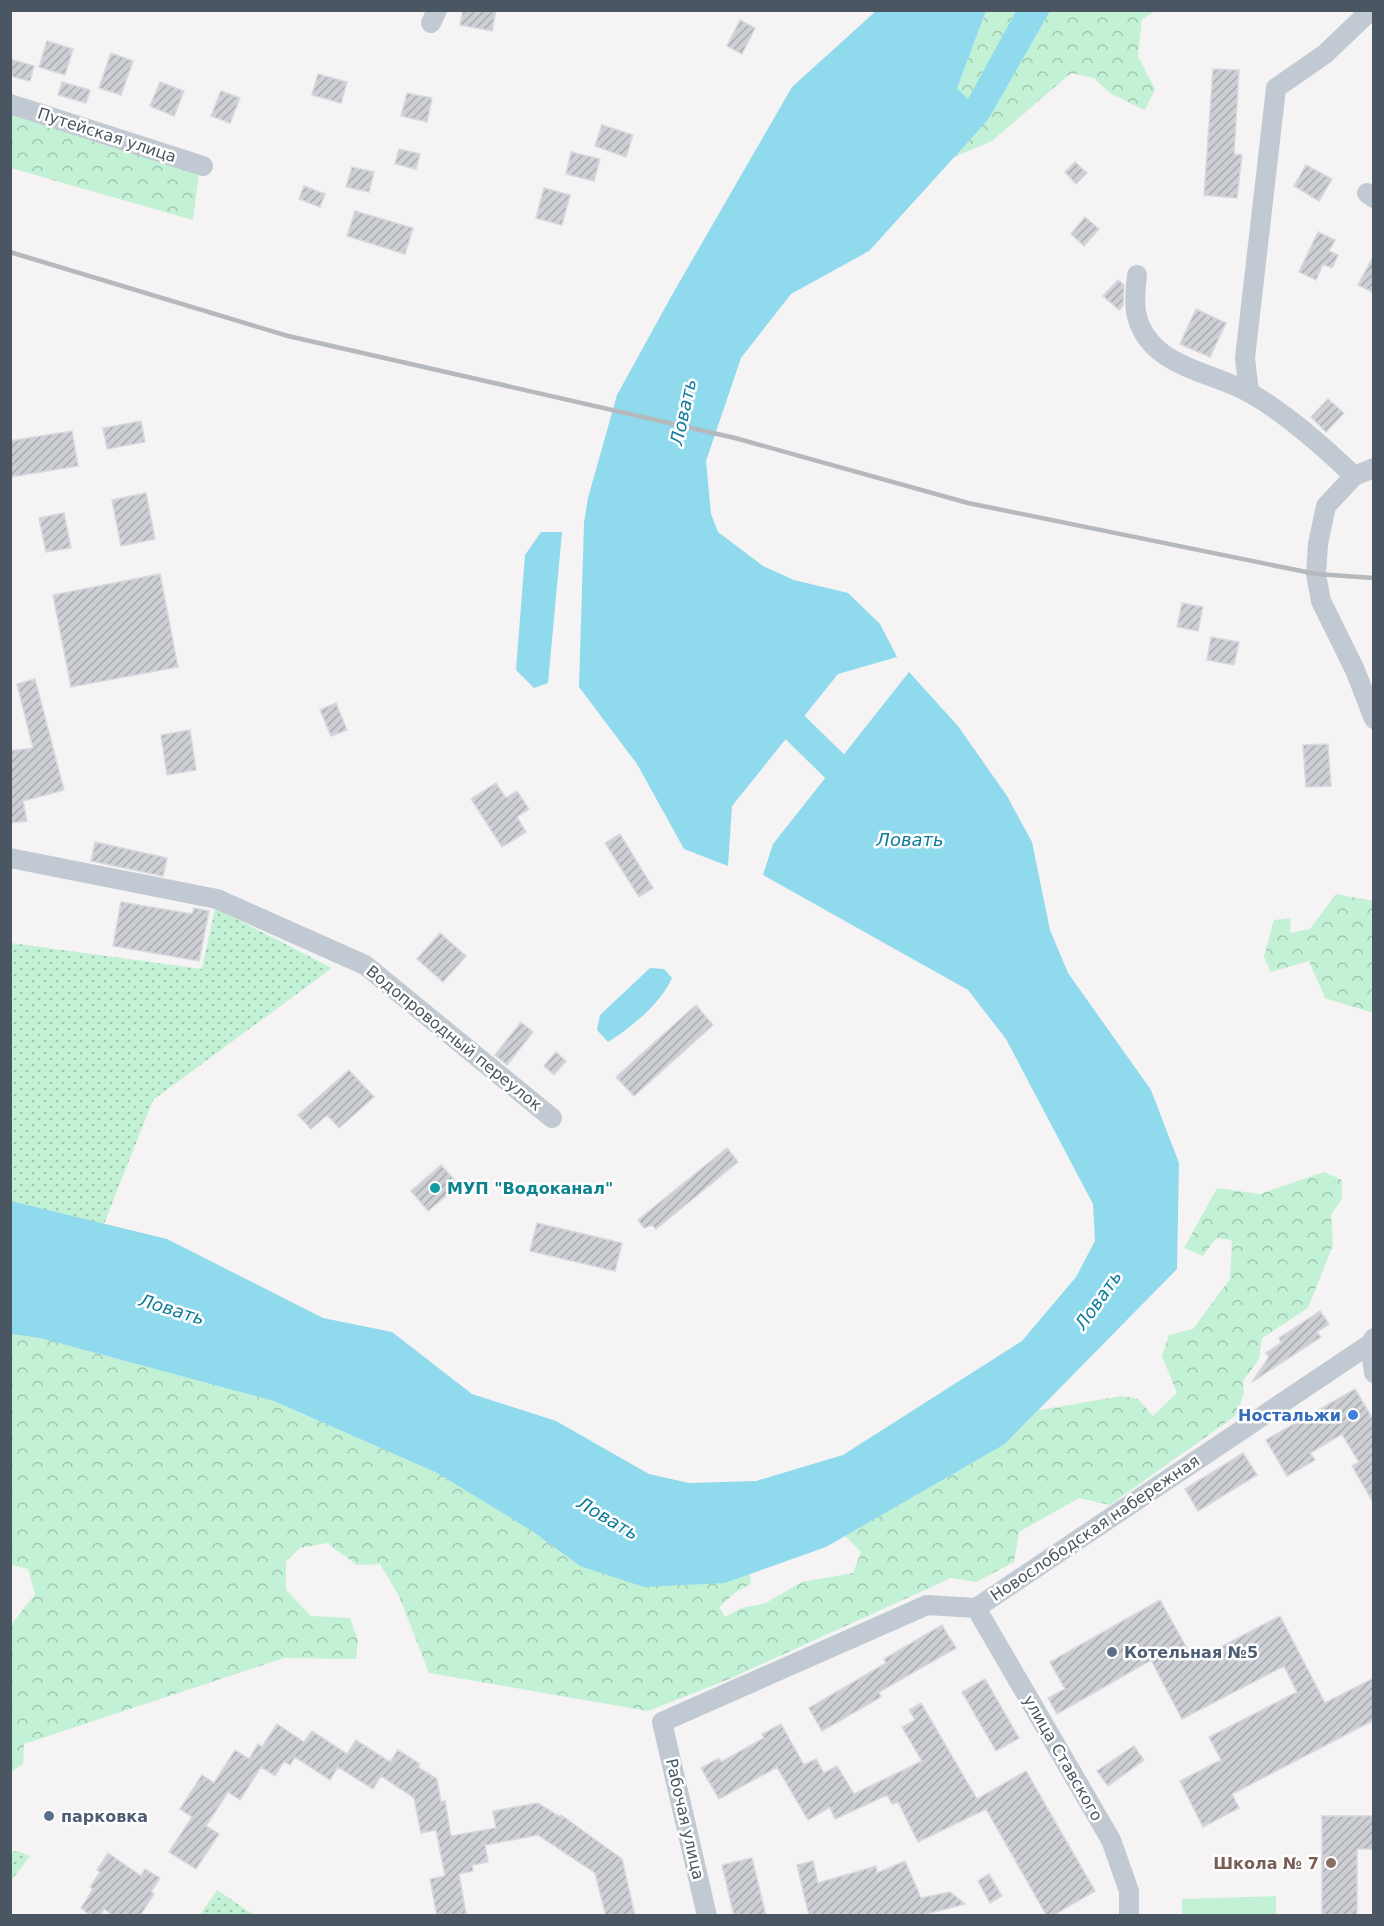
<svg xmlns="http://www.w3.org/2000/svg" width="1384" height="1926" viewBox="0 0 1384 1926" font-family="'DejaVu Sans',sans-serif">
<defs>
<pattern id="forest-crowns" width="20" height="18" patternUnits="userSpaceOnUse" patternTransform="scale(1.5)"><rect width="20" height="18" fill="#c3f1d5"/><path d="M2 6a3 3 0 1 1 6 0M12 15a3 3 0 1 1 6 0" fill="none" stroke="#a0c6b0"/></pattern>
<pattern id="park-dots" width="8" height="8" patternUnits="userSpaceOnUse" patternTransform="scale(1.5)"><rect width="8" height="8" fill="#c3f1d5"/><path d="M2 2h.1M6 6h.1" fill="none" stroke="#a0c6b0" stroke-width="1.8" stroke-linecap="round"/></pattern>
<pattern id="building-hatch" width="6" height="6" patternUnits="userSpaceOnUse" patternTransform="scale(1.5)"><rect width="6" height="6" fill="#cdcfd5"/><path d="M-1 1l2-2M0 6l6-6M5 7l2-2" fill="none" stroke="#a8abb0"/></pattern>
</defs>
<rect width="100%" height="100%" fill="#f5f3f3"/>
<!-- grass -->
<path fill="#c3f1d5" d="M1276,1896V1915H1182V1899Z"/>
<!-- forest -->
<path fill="url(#forest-crowns)" d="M986,11H1016L968,100L957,88Z
M1050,11H1156L1142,19L1138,56L1155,89L1145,110L1111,94L1094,78L1071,73L992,141L954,157L988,120Z
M10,114L199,173L193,220L11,168Z
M1336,894L1373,901V1013L1325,998L1309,961L1271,972L1264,957L1274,920L1291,918L1290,933L1310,929Z
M1324,1172L1342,1180V1199L1331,1215L1333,1245L1308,1308L1262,1338L1259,1359L1243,1381L1244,1394L1235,1416L1110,1505L1079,1498L1019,1532L1014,1562L976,1582L951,1578L729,1679L648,1711L429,1673L399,1596L380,1564L357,1565L327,1543L300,1548L286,1561V1590L311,1616L350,1618L358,1640L356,1659L284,1658L24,1744L23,1764L11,1772V1625L35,1594L28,1569L11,1565V1334L40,1338L274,1401L437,1473L532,1531L580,1566L725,1583L750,1574L751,1584L736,1592L719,1607L725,1617L741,1608L764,1604L802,1582L853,1573L861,1552L845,1536L1005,1444L1039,1410L1122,1396L1138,1399L1153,1416L1177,1393L1162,1356L1169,1335L1193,1329L1230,1279L1232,1240L1216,1238L1203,1256L1184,1248L1217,1188L1260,1194Z"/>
<!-- park -->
<path fill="url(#park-dots)" d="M215,908L332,968L153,1100L104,1224L11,1201V943L202,969Z
M17,1851L30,1856L11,1881V1852Z
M217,1890L254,1915H200Z"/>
<!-- water -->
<path fill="#90daee" d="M876,11H986L957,88L968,99L1016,11H1050L988,120L869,251L791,294L741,358L706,461L711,514L718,532L763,566L794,580L848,593L880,624L897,657L838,674L732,806L728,866L684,849L637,764L579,687L584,523L588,498L617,395L672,295L792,87Z
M541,532H562L548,683L534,688L516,670L525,555Z
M909,672L958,726L1007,796L1032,842L1050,930L1068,973L1151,1090L1179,1163L1177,1269L1005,1444L826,1547L725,1583L644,1587L580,1566L532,1531L437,1473L274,1401L40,1338L11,1334V1201L167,1239L323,1318L392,1332L472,1394L556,1421L649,1474L689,1483L756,1481L843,1455L1022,1341L1076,1277L1095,1241L1093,1204L1006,1039L968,990L763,875L773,844Z
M650,968L664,969L672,978C661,1003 632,1027 608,1042L597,1030L600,1015Z"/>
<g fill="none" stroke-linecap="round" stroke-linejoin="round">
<!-- river -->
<path stroke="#90daee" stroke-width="30" d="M767,700L863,794"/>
</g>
<!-- building -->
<path fill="url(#building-hatch)" stroke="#d7d9de" stroke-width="1.5" d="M463,10H496L492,31L460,25Z
M740,20L755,28L742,54L727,46Z
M47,41L73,49L65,75L39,67Z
M111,53L133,61L121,95L99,88Z
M10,59L34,66L30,81L10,76Z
M1213,69L1239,70L1234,154L1242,155L1237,198L1204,195Z
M318,74L347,82L341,103L312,95Z
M62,82L90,90L86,103L58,95Z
M160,82L184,91L174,116L150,106Z
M221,91L240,98L230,123L211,116Z
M407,93L432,98L427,122L401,116Z
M602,125L633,135L626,157L595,146Z
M399,149L420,154L416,169L395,164Z
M571,152L600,159L594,181L566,174Z
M1075,162L1087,173L1076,184L1065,172Z
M1306,165L1332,179L1319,201L1294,186Z
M352,167L374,172L369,192L346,187Z
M304,186L325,194L320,207L299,199Z
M544,188L570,195L562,225L536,218Z
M355,211L413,228L405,254L347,236Z
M1085,217L1099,229L1084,246L1071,234Z
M1318,232L1335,240L1329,251L1338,255L1332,268L1323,264L1316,280L1299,272Z
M1374,255V293L1358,285Z
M1118,280L1124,285L1123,306L1119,310L1103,296Z
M1196,309L1226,323L1210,357L1180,344Z
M1328,399L1344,413L1326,432L1311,417Z
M141,421L145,442L107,449L103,428Z
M72,431L78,466L10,477V441Z
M146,493L155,539L121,546L112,500Z
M64,513L71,548L46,552L39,518Z
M160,574L178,667L71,687L53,595Z
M1182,603L1203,607L1198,631L1177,627Z
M1211,637L1239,642L1234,665L1207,660Z
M35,679L64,790L23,801L27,821L10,823V751L33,748L17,684Z
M336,703L347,730L331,736L320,710Z
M190,730L196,770L167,775L161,735Z
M1328,744L1331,786L1306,787L1303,745Z
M496,783L506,798L517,791L529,809L517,817L526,832L502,847L471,799Z
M620,834L653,888L639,897L605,843Z
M95,842L167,858L163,876L91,861Z
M121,902L192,914L194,908L209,911L199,961L113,946Z
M440,933L466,956L443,982L417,959Z
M696,1005L713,1025L634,1096L616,1077Z
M521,1022L533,1032L507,1065L495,1055Z
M556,1052L566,1061L554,1075L544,1066Z
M349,1070L374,1097L339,1128L327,1115L311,1129L298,1115Z
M727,1148L738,1162L656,1229L652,1225L644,1228L638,1220Z
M441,1165L459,1185L428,1211L411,1191Z
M537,1223L622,1243L615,1271L530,1251Z
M1320,1311L1329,1324L1317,1332L1321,1337L1252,1382L1269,1357L1266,1353L1281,1343L1279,1338Z
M1355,1389L1374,1421V1504L1352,1466L1359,1462L1342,1434L1310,1453L1315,1460L1287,1476L1266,1440Z
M1243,1453L1257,1475L1198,1511L1185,1489Z
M1160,1600L1194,1661L1280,1616L1325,1703L1374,1678V1720L1232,1794L1239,1808L1203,1827L1180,1781L1221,1760L1209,1737L1297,1692L1284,1666L1182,1719L1151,1660L1057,1714L1048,1698L1065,1689L1050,1662Z
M942,1625L956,1648L879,1692L881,1697L822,1731L809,1708L886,1663L884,1659Z
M985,1679L1019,1738L996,1751L962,1692Z
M921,1703L977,1799L1026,1771L1095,1891L1052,1916H1047L986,1809L918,1842L898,1802L892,1804L887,1795L835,1819L830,1807L808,1820L777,1767L719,1799L701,1768L719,1758L721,1762L764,1738L762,1734L781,1724L804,1765L816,1759L824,1773L837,1766L854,1794L922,1761L902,1727L915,1720L909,1710Z
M277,1724L304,1742L312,1731L347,1754L356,1740L390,1762L398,1750L420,1764L418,1767L437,1779L441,1802L445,1801L451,1836L496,1828L493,1811L538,1803L560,1817L561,1815L622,1859L635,1916H606L595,1873L538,1835L485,1845L488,1862L472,1865L473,1871L459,1874L466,1914L437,1916L430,1879L445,1876L436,1830L421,1833L414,1798L381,1776L373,1789L338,1767L330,1780L295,1757L290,1765L284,1761L275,1776L261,1767L240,1800L228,1792L206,1826L219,1834L196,1869L169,1852L192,1817L180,1809L202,1775L214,1783L235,1750L249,1759L258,1744L262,1747Z
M1134,1746L1144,1760L1108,1786L1097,1771Z
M1322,1816H1374V1849H1357V1916H1322Z
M108,1853L141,1876L145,1869L160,1878L151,1892L154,1894L140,1916H114L104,1909L100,1916H91L81,1908L93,1889L90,1887L100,1872L97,1870Z
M752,1858L766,1916H734L722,1865Z
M813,1861L818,1883L876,1866L877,1873L905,1861L921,1898L950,1892L965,1904L919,1916H809L797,1865Z
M989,1874L1002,1896L990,1903L978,1881Z"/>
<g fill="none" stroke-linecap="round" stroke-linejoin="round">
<!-- minor -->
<path stroke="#c1cad2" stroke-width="20" d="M431,23L437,10
M10,104L203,166
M1367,193L1374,198
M1137,275C1136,286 1134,300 1136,312C1147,367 1208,370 1250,393C1285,413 1325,448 1354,476
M1249,393L1245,358L1276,88L1325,54L1371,10
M1374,468L1354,476L1326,506L1318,544L1316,574L1321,601L1355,670L1374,719
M10,858L217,899L365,965L552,1118
M1370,1344L1374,1373
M976,1608L1111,1840L1129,1891V1916
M707,1916L662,1722L927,1605L976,1608L1370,1344L1374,1338"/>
<!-- rail -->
<path stroke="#b5b8bd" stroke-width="4.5" d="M10,252L288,336L735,438L968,503L1316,574L1374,578"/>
</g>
<!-- markers -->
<circle fill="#0f9aa8" stroke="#fff" stroke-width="2" cx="435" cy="1188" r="6"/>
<circle fill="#3f7fe0" stroke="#fff" stroke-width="2" cx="1353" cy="1415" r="6"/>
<g fill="#5c6f8a" stroke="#fff" stroke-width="2">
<circle cx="1112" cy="1652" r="6"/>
<circle cx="49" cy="1816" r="6"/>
</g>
<circle fill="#8d6e63" stroke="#fff" stroke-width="2" cx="1331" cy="1863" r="6"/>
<g text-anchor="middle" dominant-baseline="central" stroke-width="5" stroke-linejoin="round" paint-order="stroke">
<!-- street labels -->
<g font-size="16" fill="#4a5661" stroke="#fff">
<text transform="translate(107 135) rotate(18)">Путейская улица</text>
<text transform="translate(454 1038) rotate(39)">Водопроводный переулок</text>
<text transform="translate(1095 1528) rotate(-34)">Новослободская набережная</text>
<text transform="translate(1063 1758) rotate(60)">улица Ставского</text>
<text transform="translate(685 1819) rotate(77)">Рабочая улица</text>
</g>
<!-- culture labels -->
<g font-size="16" font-weight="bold" fill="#0d838f" stroke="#fff" text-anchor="start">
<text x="447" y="1188">МУП "Водоканал"</text>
</g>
<!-- shop labels -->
<g font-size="16" font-weight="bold" fill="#366cbe" stroke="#fff" text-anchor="end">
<text x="1341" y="1415">Ностальжи</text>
</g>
<!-- service labels -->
<g font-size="16" font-weight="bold" fill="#4e5e75" stroke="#fff" text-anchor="start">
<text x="1124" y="1652">Котельная №5</text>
<text x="61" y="1816">парковка</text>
</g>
<!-- education labels -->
<g font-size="16" font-weight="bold" fill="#785e54" stroke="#fff" text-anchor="end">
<text x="1319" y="1863">Школа № 7</text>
</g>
<!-- water labels -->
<g font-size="18" font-style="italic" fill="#0c7c9b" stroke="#fff">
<text transform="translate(683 412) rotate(-78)">Ловать</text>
<text x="910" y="839">Ловать</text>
<text transform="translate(1098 1300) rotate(-55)">Ловать</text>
<text transform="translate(172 1309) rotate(17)">Ловать</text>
<text transform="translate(608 1518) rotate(30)">Ловать</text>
</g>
</g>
<!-- border -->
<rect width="1384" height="1926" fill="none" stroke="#4a5661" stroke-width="24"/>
</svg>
